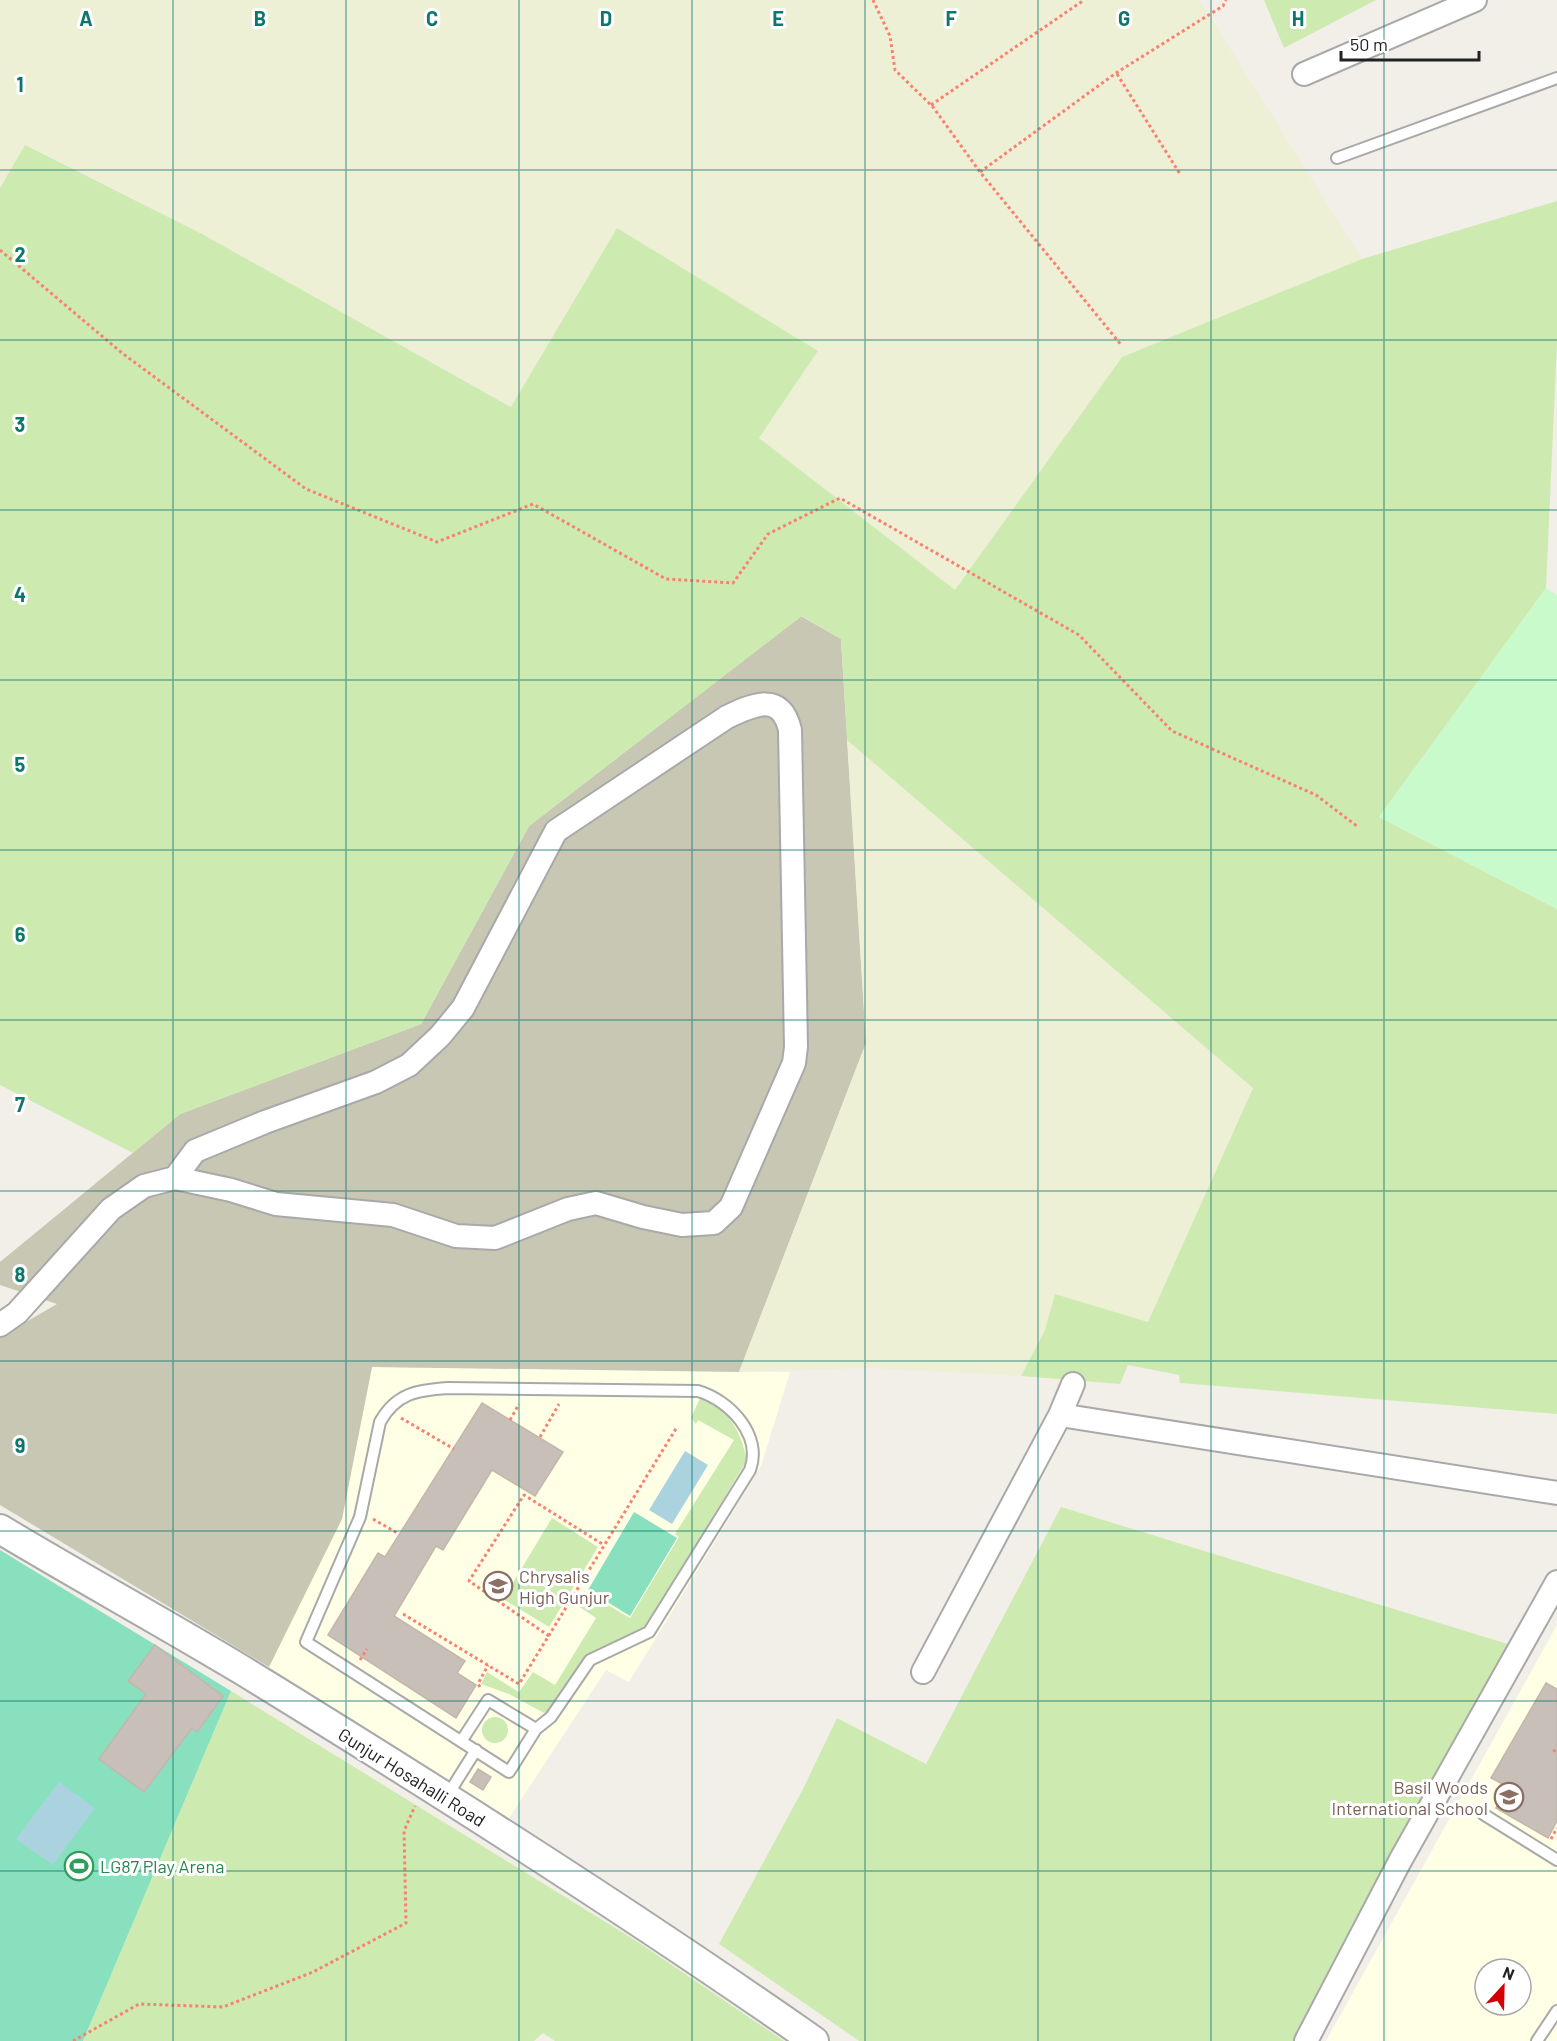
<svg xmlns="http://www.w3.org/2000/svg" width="1557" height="2041" viewBox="0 0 1557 2041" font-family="Barlow,sans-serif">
<rect width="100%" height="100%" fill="#f2efe9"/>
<!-- education -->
<path fill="#ffffe5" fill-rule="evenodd" d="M372,1367L790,1372L761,1466L629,1682L606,1670L509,1818L269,1667L342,1519Z
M1557,1625V2041H1326ZM1485,1969H1521V2005H1485Z"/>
<!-- construction -->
<path fill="#c7c7b4" d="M801,616L841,639L866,1043L739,1372L372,1367L342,1519L269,1667L0,1505V1337L57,1304L0,1285V1262L180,1114L421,1024L529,826Z"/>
<!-- farmland -->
<path fill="#eef0d5" d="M0,0H1200L1362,259L1122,357L955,590L759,438L818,351L617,229L512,407L202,234L26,145L0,188Z
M847,740L1253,1088L1148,1322L1055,1294L1045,1330L1021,1376L867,1368L739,1372L866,1043Z"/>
<!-- grass -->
<path fill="#cdebb0" d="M1264,0H1376L1284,48Z
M25,145L202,234L511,407L617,228L818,351L759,438L955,590L1122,357L1362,259L1557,201V343L1546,588L1379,817L1557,909V1414L1180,1383L1179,1375L1128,1365L1120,1384L1021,1376L1045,1330L1055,1294L1148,1322L1253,1088L847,740L841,639L802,616L529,826L421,1024L180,1114L133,1153L0,1085V188Z
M701,1396C729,1411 740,1429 747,1460L646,1627L587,1655L549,1711L544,1713L509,1694L481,1684L487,1672L519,1692L533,1672L555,1685L596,1618L575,1604L584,1591L630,1618L679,1537L675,1534L734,1440L698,1420L696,1424L691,1418Z
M1061,1507L1511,1645L1296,2041H859L719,1944L803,1789L837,1718L926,1764Z
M552,1518L598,1547L549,1627L503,1599Z
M231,1691L638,1942L784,2041H555L543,2033L534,2041H83Z
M482 1730a13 13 0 1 1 26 0a13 13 0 1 1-26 0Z"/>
<!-- park -->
<path fill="#c8facc" d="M1546,588L1557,595V909L1379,817Z"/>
<!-- pitch -->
<path fill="#88e0be" d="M634,1512L677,1538L630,1616L588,1590Z
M0,1550L231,1691L83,2041H0Z"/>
<!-- water -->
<path fill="#aad3df" d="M685,1451L708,1465L672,1524L649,1510Z
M59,1782L95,1808L53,1865L16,1839Z"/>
<!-- building -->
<path fill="#c7bfb8" stroke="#c4b6ab" stroke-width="1.5" d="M482,1403L563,1452L535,1496L492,1470L443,1550L436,1546L394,1616L465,1661L457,1673L476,1685L456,1718L328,1635L378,1553L385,1557Z
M155,1645L223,1696L197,1732L192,1728L144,1792L99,1759L146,1694L128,1681Z
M1546,1683L1557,1689V1821L1548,1838L1496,1808L1508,1787L1491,1778Z
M478,1769L491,1777L483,1790L470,1782Z"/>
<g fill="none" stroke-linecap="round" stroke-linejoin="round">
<!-- service casing -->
<g stroke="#a9a9a9" stroke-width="14">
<path id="service" d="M1337,158L1557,78
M448,1388L698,1391C729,1400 763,1435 750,1470L649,1632L590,1660L551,1717L536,1729L509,1772L306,1642L360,1517L380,1422C396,1393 418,1390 448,1388Z
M462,1740L488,1700L536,1729
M447,1796L476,1750
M1483,1814L1557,1860
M1537,2041L1557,2011"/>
</g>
<!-- minor casing -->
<g stroke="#a9a9a9" stroke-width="26">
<path id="minor" d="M1304,74L1475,0
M0,1325L17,1313L111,1209L144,1186L175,1178L231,1190L276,1204L393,1215L456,1236L495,1238L568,1209L596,1203L643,1217L682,1225L714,1223L731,1207L794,1063L796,1047L790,730C781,692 754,704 727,717L556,831L463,1008L440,1036L409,1065L376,1082L265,1122L195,1151L175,1178
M1060,1415L1557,1493
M923,1672L1060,1415L1073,1384
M1306,2041L1400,1861L1557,1582"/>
</g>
<!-- tertiary casing -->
<g stroke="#a9a9a9" stroke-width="32">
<path id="tertiary" d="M0,1529C80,1577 162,1622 242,1670C436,1789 628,1911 814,2041"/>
</g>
<!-- path -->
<path stroke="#fa8072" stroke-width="3" stroke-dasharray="3 3" stroke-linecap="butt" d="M873,0L890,36L895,70L933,107L980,172L1122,346
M1117,74L1180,174
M931,105L1084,0
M980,172L1116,73L1223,6L1226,0
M0,250L122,353L306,489L437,542L533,504L666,579L733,583L768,534L840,498L1079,635L1172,731L1316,795L1358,827
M401,1418L454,1449
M510,1420L519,1404
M540,1437L559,1404
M373,1519L399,1534
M403,1614L519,1684L677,1427
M549,1636L469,1581L524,1495L604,1545
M360,1660L367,1649
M480,1687L478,1684L488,1665
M1553,1750L1557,1752
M1551,1839L1557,1828
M73,2041L139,2004L223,2007L313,1972L406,1923L404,1831L415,1806"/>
<!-- service -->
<use href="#service" stroke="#fff" stroke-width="10"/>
<!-- minor -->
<use href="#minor" stroke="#fff" stroke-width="22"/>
<!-- tertiary -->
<use href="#tertiary" stroke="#fff" stroke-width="28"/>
</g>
<!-- grid -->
<path fill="none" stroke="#0f766e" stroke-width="1.5" stroke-opacity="0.55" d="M173,0V2041M346,0V2041M519,0V2041M692,0V2041M865,0V2041M1038,0V2041M1211,0V2041M1384,0V2041M0,170H1557M0,340H1557M0,510H1557M0,680H1557M0,850H1557M0,1020H1557M0,1191H1557M0,1361H1557M0,1531H1557M0,1701H1557M0,1871H1557"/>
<!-- icons -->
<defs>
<g id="school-ring" transform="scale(1.5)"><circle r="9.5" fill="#fff" stroke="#8d6e63" stroke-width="1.5"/><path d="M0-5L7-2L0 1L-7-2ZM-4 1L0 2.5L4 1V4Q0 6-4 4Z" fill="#8d6e63"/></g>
<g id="stadium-ring" transform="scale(1.5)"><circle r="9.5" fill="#fff" stroke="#2e9e5b" stroke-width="1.5"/><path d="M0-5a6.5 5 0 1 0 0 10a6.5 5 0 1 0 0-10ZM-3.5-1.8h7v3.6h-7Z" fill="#2e9e5b"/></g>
</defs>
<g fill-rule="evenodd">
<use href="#school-ring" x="498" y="1586"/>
<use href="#school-ring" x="1509" y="1797"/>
<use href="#stadium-ring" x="79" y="1866"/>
</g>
<g text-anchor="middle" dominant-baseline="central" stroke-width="6" stroke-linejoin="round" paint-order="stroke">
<!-- education labels -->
<g font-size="18" fill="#785e54" stroke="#fff" text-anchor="start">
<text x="519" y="1576">Chrysalis<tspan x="519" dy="21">High Gunjur</tspan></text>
<text x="1488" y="1787" text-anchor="end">Basil Woods<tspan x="1488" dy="21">International School</tspan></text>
</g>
<!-- street labels -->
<g font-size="18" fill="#222" stroke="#fff">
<text transform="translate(412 1777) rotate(32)">Gunjur Hosahalli Road</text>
</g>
<!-- leisure labels -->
<g font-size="18" fill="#27864d" stroke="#fff" text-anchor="start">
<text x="100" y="1866">LG87 Play Arena</text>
</g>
</g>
<g font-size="20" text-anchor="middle" font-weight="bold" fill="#0f766e" stroke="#fff" stroke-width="6" stroke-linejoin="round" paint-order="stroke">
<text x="86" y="26">A</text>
<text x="260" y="26">B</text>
<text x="432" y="26">C</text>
<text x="606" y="26">D</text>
<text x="778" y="26">E</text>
<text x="951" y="26">F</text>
<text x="1124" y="26">G</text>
<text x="1298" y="26">H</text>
<text x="20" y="92">1</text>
<text x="20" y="262">2</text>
<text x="20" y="432">3</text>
<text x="20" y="602">4</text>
<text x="20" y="772">5</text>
<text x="20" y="942">6</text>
<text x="20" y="1112">7</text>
<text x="20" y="1282">8</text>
<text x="20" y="1453">9</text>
</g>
<!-- north arrow -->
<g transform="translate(1503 1987) rotate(22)"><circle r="28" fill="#ffffff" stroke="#a7a7a7" stroke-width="1.5"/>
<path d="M0-4.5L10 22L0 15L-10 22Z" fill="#d40000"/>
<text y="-9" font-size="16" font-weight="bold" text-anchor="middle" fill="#222222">N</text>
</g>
<!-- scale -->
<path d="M1341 51v9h138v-9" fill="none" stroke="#222222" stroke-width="3"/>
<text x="1350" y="51" font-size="18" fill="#222222" stroke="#ffffff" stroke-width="4.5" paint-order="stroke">50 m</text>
</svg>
